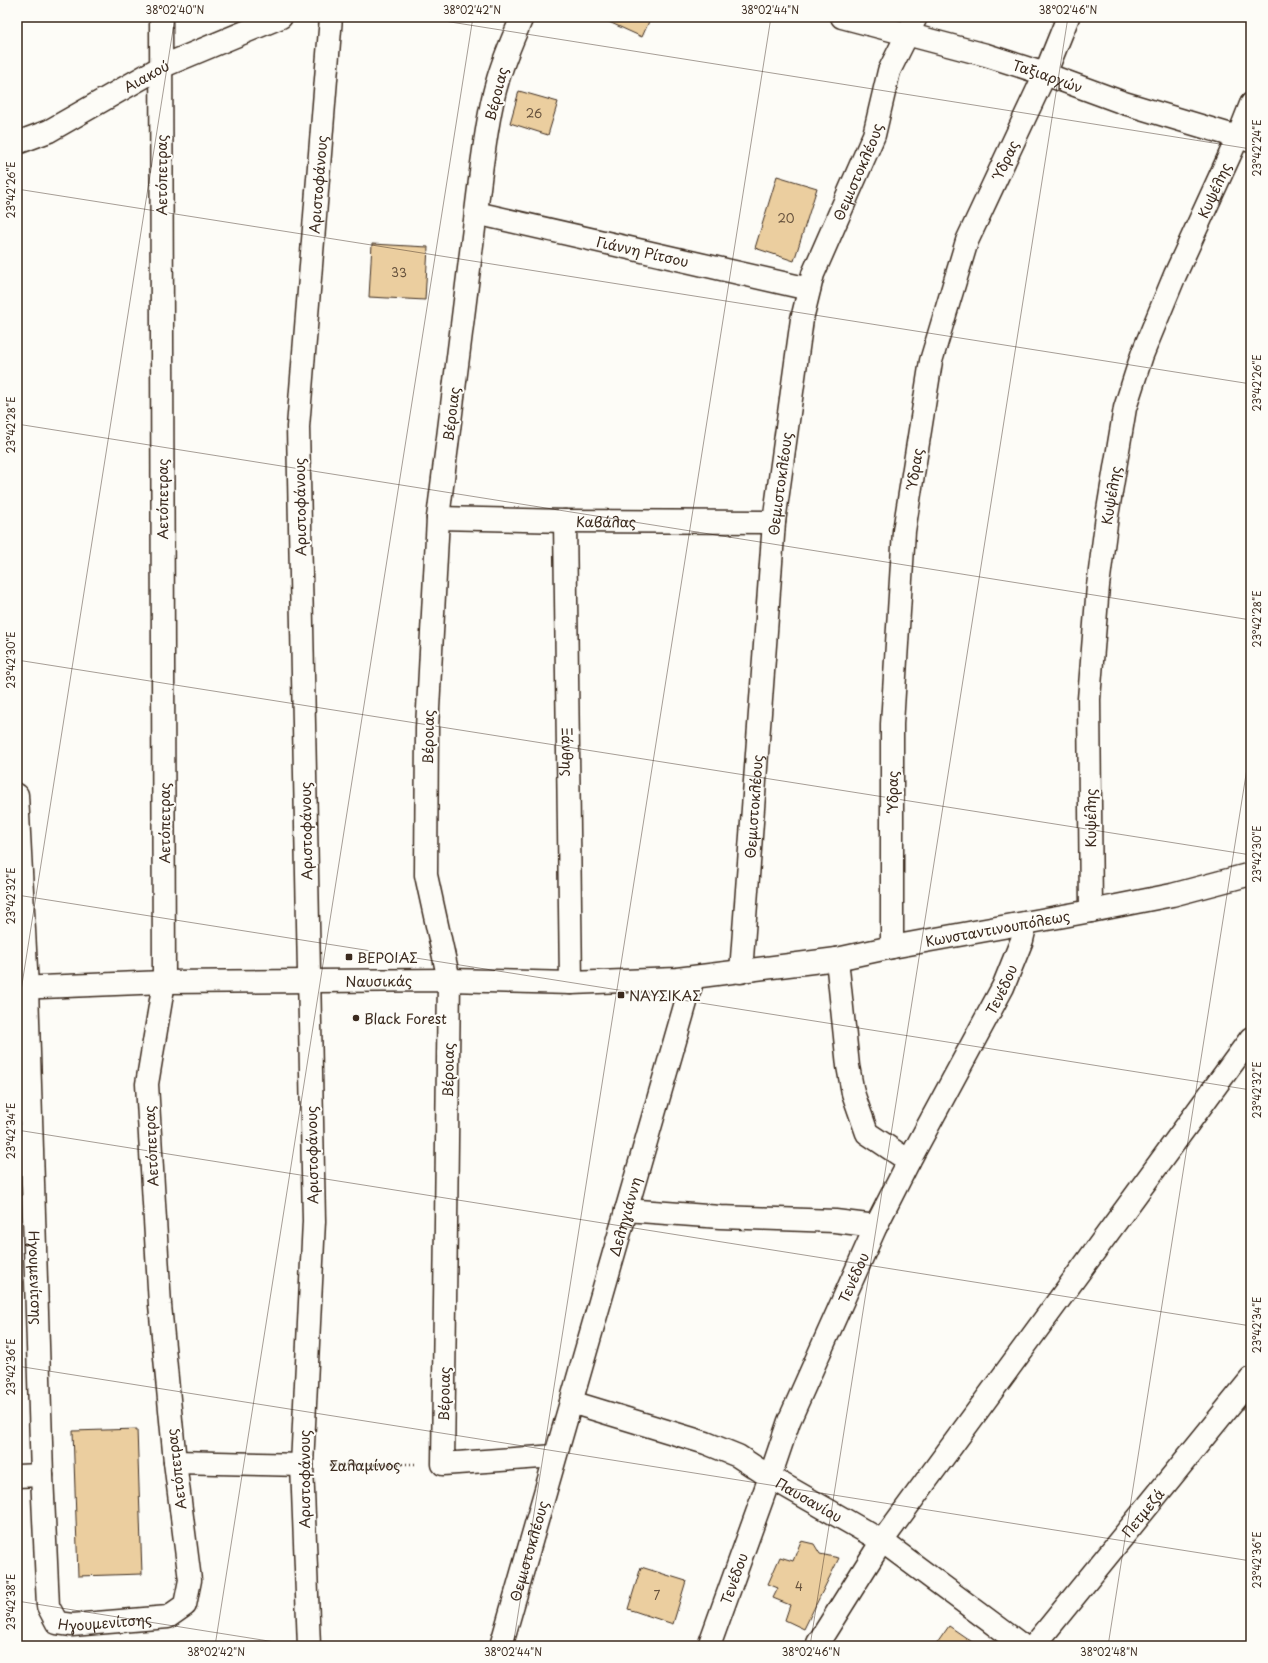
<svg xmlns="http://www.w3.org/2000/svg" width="1268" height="1663" viewBox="0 0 1268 1663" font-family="'Playpen Sans',sans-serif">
<rect width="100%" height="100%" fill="#fdfcf7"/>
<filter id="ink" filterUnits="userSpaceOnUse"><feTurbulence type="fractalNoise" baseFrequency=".025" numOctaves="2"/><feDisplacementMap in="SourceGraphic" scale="8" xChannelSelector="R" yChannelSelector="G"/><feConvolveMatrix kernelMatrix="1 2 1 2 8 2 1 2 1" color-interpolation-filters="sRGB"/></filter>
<g filter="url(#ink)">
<!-- building -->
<path fill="#ebce9f" stroke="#3b2a1e" d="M598,17H651L642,37Z
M519,91L558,102L548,135L510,123Z
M777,176L817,188L794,261L755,248Z
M372,244L428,247L425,300L369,297Z
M137,1429L142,1574L78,1576L73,1431Z
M801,1541L814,1544L820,1554L839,1558L804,1629L785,1620L790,1605L773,1598L778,1588L768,1584L780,1557L793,1561Z
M641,1567L686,1581L673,1624L628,1609Z
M949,1626L978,1646H935Z"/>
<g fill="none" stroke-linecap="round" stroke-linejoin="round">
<!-- minor casing -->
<g stroke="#3b2a1e" stroke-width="25">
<g id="minor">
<path d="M522,17C513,39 503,60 497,83C489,109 486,137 482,164L438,518L427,728L426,875L449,980L443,1464L555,1456"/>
<path id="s2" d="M842,17L986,55L1045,74L1124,103L1251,141"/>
<path id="s3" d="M17,143L49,131L161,67L281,17"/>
<path id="s4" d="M476,213L809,289"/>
<path id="s5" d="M438,518L565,521L774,522"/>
<path id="s6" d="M565,521L571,983"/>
<path id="s7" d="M17,795L27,988L42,1475L48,1606L57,1623L72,1625L168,1617L185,1605L190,1580L175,1462L160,1305L147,1084L164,982L161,17"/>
<path id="s8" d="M1091,911L1089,699L1098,586L1107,516L1125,408L1142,355L1175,275L1238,137L1251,104"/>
<path id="s9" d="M892,947V724L904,531L931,361L967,241L1045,74L1068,17"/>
<path d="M837,959L848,1066L853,1093L867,1133L909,1161"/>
<path id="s10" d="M741,972L774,522L802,319L813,274L874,135L889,71L916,17"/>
<path id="s11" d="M17,988L164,982L449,980L571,983L677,979L837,959L892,947L1091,911L1172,895L1251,874"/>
<path d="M626,1210L720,1217L835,1221L876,1226"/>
<path id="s12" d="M571,1402L706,1443L738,1456L770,1477L882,1541L1023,1646"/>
<path d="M175,1462L302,1465"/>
<path d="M17,1476L42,1475"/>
<path d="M818,1643L882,1541L1251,1038"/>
<path id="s13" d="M309,1646L302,1465L314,1221L298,427L331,17"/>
<path id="s14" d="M501,1646L693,978"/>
<path id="s15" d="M709,1646L770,1477L789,1421L876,1226L909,1161L1003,987L1022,940L1026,923"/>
<path id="s16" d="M1034,1646L1251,1379"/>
</g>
</g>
<!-- path -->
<path stroke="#3b2a1e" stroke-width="2.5" stroke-dasharray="1 3" stroke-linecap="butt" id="s1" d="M330,1465L415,1464"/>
<!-- minor -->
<use href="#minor" stroke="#fdfcf7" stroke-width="22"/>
</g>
</g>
<!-- ticks -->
<path fill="none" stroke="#3b2a1e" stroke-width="1" stroke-opacity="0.45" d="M419,17L1251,149M17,189L1251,384M17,424L1251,620M17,660L1251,855M17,895L1251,1090M17,1016L175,17M17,1130L1251,1326M17,1366L1251,1561M17,1601L300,1646M215,1646L473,17M513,1646L771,17M810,1646L1068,17M1108,1646L1251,743"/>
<!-- markers -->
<g fill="#3b2a1e" stroke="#fdfcf7" stroke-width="1.5">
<rect x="345" y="953" width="8" height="8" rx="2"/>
<rect x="617" y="991" width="8" height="8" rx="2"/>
<circle cx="356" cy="1018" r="4"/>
</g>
<g text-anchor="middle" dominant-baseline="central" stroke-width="4" stroke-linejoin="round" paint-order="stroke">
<!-- number labels -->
<g font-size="12" fill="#67533e">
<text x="534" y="113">26</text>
<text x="786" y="218">20</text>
<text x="399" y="272">33</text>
<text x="799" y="1586">4</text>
<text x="657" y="1595">7</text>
</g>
<!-- street labels -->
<g font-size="14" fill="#3b2a1e" stroke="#fdfcf7">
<text stroke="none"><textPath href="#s3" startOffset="146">Αιακού</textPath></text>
<text stroke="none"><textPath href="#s2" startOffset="214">Ταξιαρχών</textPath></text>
<text transform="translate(496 94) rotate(-76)">Βέροιας</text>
<text stroke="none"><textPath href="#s9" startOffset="804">Ύδρας</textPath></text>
<text stroke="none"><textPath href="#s10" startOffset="814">Θεμιστοκλέους</textPath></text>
<text transform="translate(161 175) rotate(-90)">Αετόπετρας</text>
<text stroke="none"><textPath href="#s13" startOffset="1463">Αριστοφάνους</textPath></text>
<text stroke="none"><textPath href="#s8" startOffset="741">Κυψέλης</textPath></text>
<text stroke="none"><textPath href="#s4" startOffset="171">Γιάννη Ρίτσου</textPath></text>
<text transform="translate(451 414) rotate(-83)">Βέροιας</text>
<text stroke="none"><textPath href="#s9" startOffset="480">Ύδρας</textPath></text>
<text stroke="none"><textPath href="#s10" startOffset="490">Θεμιστοκλέους</textPath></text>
<text stroke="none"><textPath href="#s8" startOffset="417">Κυψέλης</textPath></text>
<text transform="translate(162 499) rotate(-90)">Αετόπετρας</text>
<text transform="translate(300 507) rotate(-91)">Αριστοφάνους</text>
<text stroke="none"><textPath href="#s5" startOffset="168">Καβάλας</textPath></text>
<text transform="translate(428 737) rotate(-89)">Βέροιας</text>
<text stroke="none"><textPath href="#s6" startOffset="231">Ξάνθης</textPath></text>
<text transform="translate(892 791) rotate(-90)">Ύδρας</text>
<text stroke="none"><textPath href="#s10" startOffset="166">Θεμιστοκλέους</textPath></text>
<text transform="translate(1090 818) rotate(-90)">Κυψέλης</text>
<text transform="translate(164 823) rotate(-90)">Αετόπετρας</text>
<text transform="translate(306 831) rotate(-91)">Αριστοφάνους</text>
<text stroke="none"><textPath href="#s11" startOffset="985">Κωνσταντινουπόλεως</textPath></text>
<text stroke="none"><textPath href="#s11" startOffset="362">Ναυσικάς</textPath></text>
<text stroke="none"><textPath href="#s15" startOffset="720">Τενέδου</textPath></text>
<text transform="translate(448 1070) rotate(-89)">Βέροιας</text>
<text transform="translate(151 1146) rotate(-93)">Αετόπετρας</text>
<text transform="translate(312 1155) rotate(-91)">Αριστοφάνους</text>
<text stroke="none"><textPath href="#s14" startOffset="447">Δεληγιάννη</textPath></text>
<text stroke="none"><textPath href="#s7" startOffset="483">Ηγουμενίτσης</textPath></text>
<text stroke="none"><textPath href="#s15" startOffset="396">Τενέδου</textPath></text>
<text transform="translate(444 1394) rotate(-89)">Βέροιας</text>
<text stroke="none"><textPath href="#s1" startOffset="35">Σαλαμίνος</textPath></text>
<text transform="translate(176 1469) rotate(-97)">Αετόπετρας</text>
<text transform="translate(304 1479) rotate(-90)">Αριστοφάνους</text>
<text stroke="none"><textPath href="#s12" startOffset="259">Παυσανίου</textPath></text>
<text stroke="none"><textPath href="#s16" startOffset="172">Πετμεζά</textPath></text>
<text stroke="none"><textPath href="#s14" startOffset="99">Θεμιστοκλέους</textPath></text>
<text stroke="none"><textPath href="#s15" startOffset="72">Τενέδου</textPath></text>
<text stroke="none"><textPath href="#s7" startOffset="879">Ηγουμενίτσης</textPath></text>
</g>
<!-- poi labels -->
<g font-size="14" fill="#3b2a1e" stroke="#fdfcf7" text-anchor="start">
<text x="357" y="957">ΒΕΡΟΙΑΣ</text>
<text x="629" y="995">ΝΑΥΣΙΚΑΣ</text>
<text x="364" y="1018">Black Forest</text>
</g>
</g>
<!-- margin -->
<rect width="1268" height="1663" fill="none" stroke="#fdfcf7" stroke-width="44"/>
<rect x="22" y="22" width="1224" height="1619" fill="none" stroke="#3b2a1e" stroke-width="1.5"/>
<g font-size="10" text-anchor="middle" fill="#3b2a1e">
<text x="175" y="14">38°02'40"N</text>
<text x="472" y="14">38°02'42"N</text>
<text x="770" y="14">38°02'44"N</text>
<text x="1068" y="14">38°02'46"N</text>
<text transform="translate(1257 148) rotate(-90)" y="4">23°42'24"E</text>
<text transform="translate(11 190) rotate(-90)" y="4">23°42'26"E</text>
<text transform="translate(1257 383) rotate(-90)" y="4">23°42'26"E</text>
<text transform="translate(11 425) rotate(-90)" y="4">23°42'28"E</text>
<text transform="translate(1257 619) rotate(-90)" y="4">23°42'28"E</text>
<text transform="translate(11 660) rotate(-90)" y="4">23°42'30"E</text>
<text transform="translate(1257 854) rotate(-90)" y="4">23°42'30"E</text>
<text transform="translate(11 896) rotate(-90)" y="4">23°42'32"E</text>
<text transform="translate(1257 1090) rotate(-90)" y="4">23°42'32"E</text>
<text transform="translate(11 1131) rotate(-90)" y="4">23°42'34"E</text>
<text transform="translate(1257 1325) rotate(-90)" y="4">23°42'34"E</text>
<text transform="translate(11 1367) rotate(-90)" y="4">23°42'36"E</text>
<text transform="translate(1257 1560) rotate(-90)" y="4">23°42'36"E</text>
<text transform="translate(11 1602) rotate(-90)" y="4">23°42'38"E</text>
<text x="216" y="1656">38°02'42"N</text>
<text x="513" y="1656">38°02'44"N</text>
<text x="811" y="1656">38°02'46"N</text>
<text x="1109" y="1656">38°02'48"N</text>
</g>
</svg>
